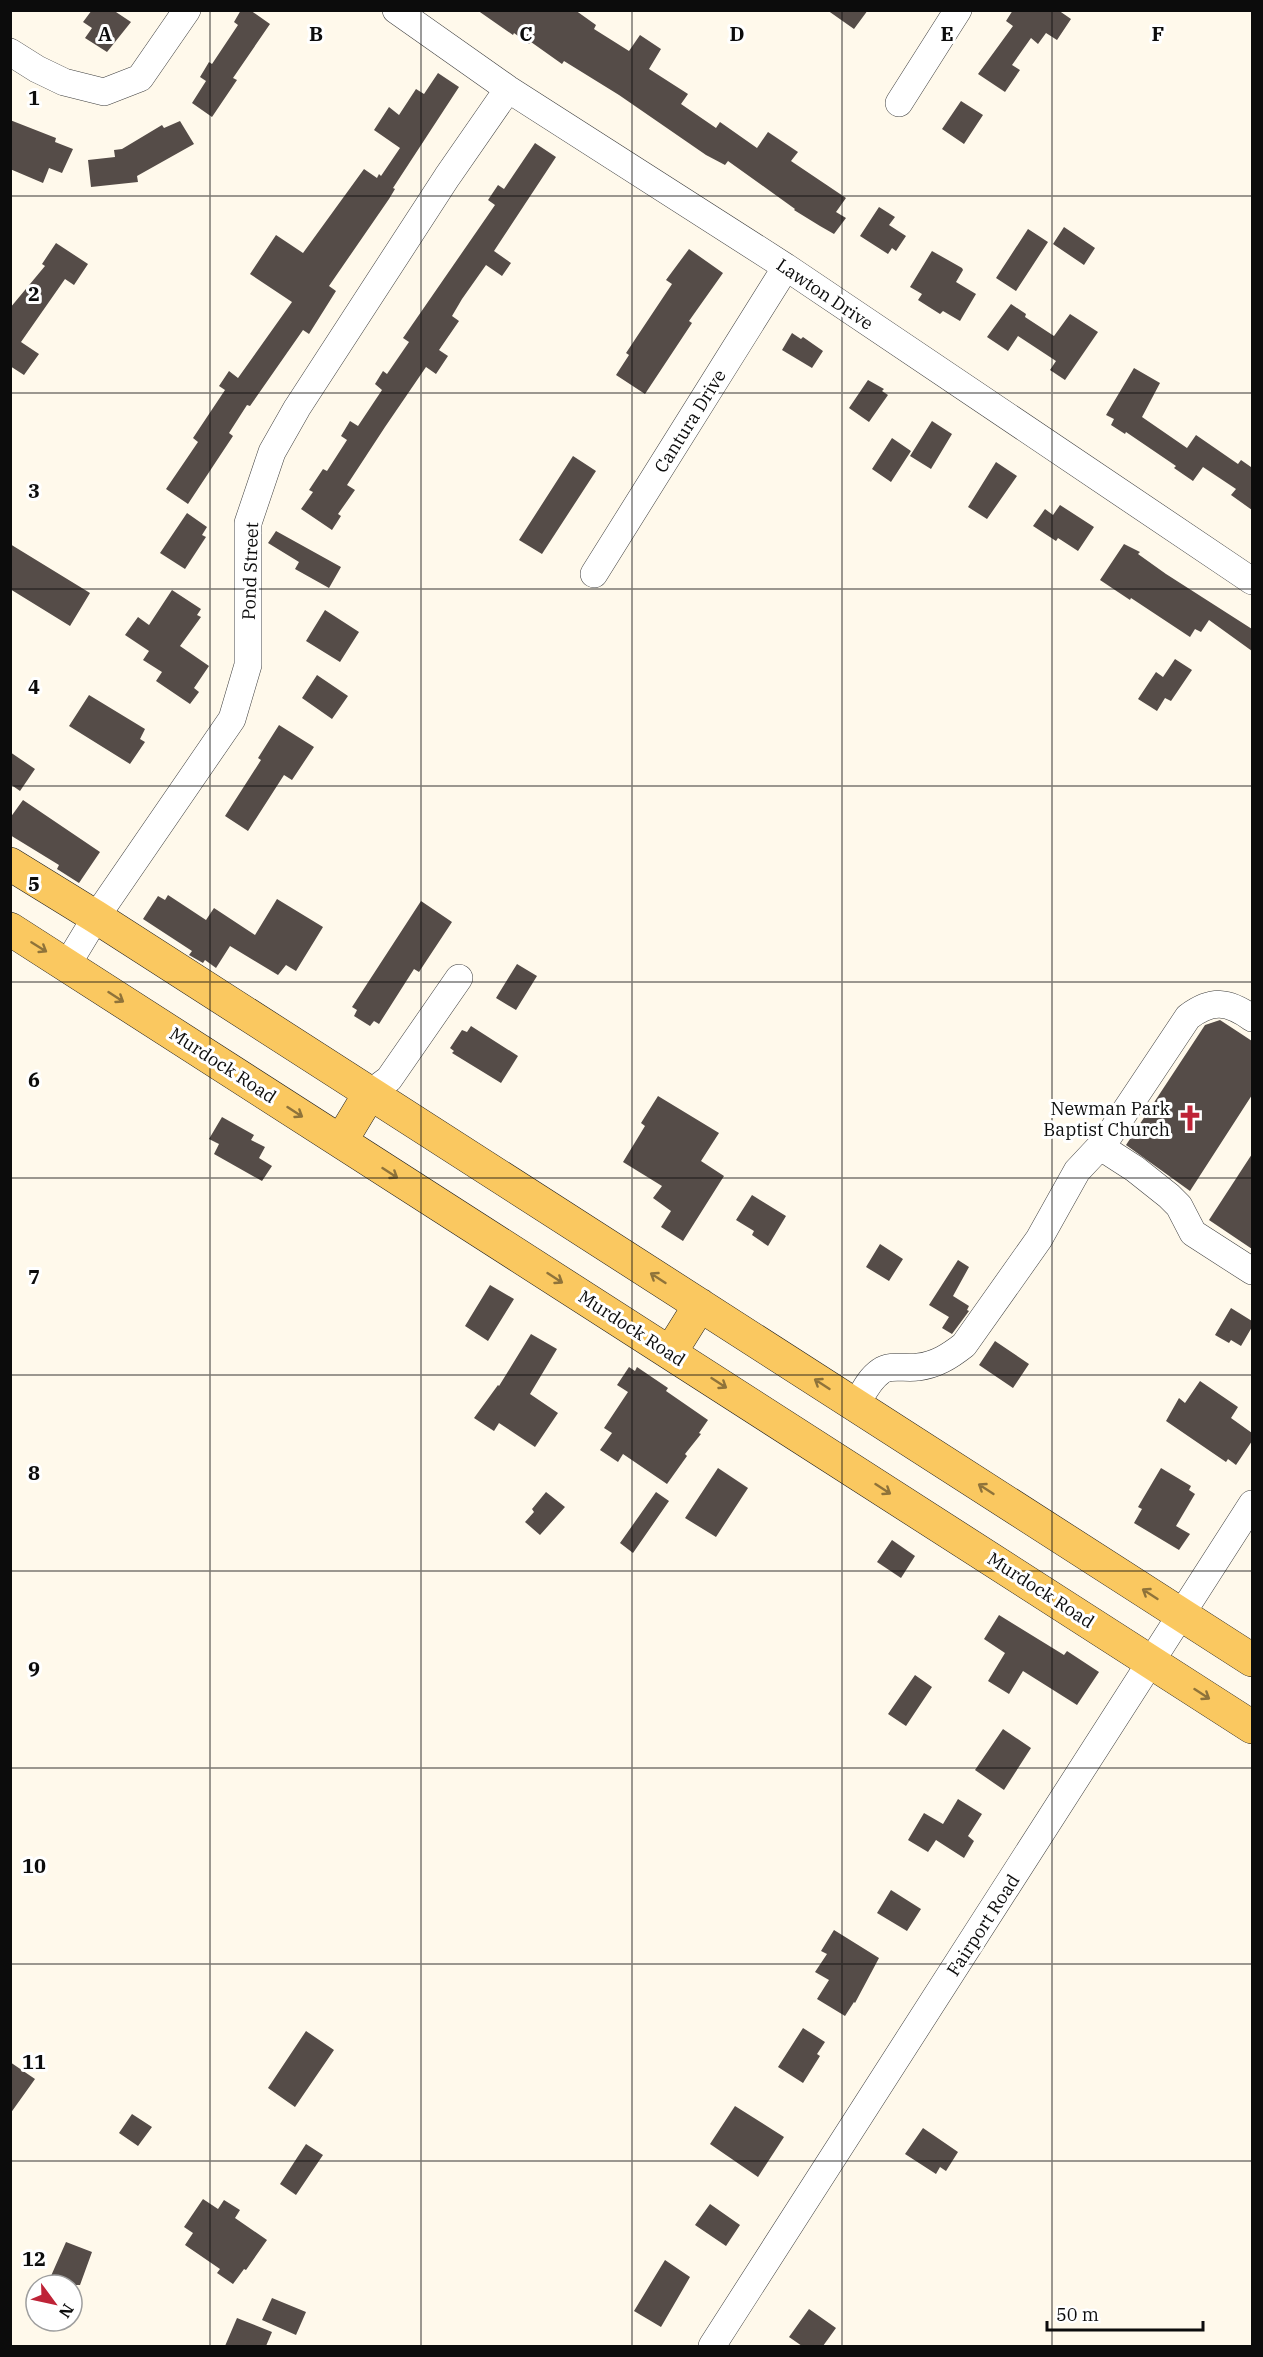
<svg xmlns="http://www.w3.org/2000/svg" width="1263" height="2357" viewBox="0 0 1263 2357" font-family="'IBM Plex Serif',serif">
<rect width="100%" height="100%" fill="#fff9eb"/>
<!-- building -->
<path fill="#554c48" d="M92,10H113L131,22L107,52L85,38L92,28L83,22Z
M241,10H250L270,24L233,78L237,80L212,117L192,103L206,81L200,77L209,62L212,64L238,25L234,22Z
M477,10H575L596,25L594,29L629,51L640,35L661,49L649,69L688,94L681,104L716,128L720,122L757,148L768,132L798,152L791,161L846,198L836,212L846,218L834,234L820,226L794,210L795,209L728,161L725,165L706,155L619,95L564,61L562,64L531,42L529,44L514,33L513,35Z
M827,10H868L854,29Z
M1013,10H1058L1071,19L1057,40L1046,33L1038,44L1031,38L1012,65L1020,70L1005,92L978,74L1013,26L1006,21Z
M438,73L459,87L393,188L395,189L389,199L329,286L336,291L309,334L303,330L250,406L247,405L229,433L233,436L188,504L166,489L198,442L193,438L225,390L219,386L229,371L238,378L292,302L250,274L276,235L303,253L364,169L377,178L379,174L381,176L400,148L374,130L389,107L399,115L416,89L424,94Z
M961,101L983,115L964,144L942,129Z
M10,120L56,138L55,142L73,149L62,173L49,168L43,183L10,169Z
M180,121L194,144L137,176L138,182L91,187L88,160L115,157L114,150L122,149L162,125L164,128Z
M535,143L556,157L494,251L511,263L502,276L486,265L462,299L452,316L459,321L439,350L448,356L436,374L426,367L385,427L347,485L355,490L338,514L341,516L332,530L301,509L313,492L309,490L323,469L327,471L347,440L341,436L350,421L358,426L382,390L375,384L383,371L387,374L409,342L403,338L495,205L488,200L498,185L504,189Z
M879,207L895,217L889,225L906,236L896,251L892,248L888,254L860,236Z
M1064,227L1095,248L1084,265L1053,244Z
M1028,229L1048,242L1016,291L996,278Z
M56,243L88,264L74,285L65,279L21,342L39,354L24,375L10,366V308L45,266L42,264Z
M689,249L723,273L689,321L692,323L645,394L616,375L629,355L626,353L672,284L666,280Z
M932,251L962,268L963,270L956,282L976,294L960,321L943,311L940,314L918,300L922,294L910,287Z
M1011,304L1026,314L1025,317L1054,336L1070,314L1098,332L1065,380L1050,370L1056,361L1018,336L1008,351L987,337Z
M792,333L801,339L803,337L823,351L812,368L782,350Z
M1134,368L1160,383L1142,417L1187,448L1196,435L1238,464L1241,460L1251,467L1252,464V510L1231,495L1236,489L1203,467L1193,481L1174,468L1176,466L1126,432L1125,434L1111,425L1114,419L1106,415Z
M868,380L884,389L882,391L888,395L869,422L849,408Z
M932,421L952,434L931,469L910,456Z
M892,438L911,451L891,482L872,469Z
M573,456L596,471L542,554L519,540Z
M996,462L1017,476L987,519L968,507Z
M1060,505L1094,527L1078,551L1058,538L1056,541L1033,526L1045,509L1053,515Z
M187,513L207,527L202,535L206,537L185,569L160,553Z
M276,531L341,567L329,588L295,569L299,562L268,543Z
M10,544L90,593L70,626L10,589Z
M1124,544L1140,552L1138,554L1166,574L1252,629V651L1209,620L1201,632L1195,629L1190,637L1131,598L1130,600L1100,580Z
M172,590L201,609L197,615L201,617L180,646L209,666L194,688L199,692L190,704L156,681L162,672L143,660L149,651L125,635L138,617L149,625Z
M325,610L359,632L340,662L306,641Z
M1175,659L1192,670L1171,701L1165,698L1157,711L1138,699L1156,672L1163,677Z
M317,675L348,696L332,719L302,698Z
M89,695L145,729L140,739L145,742L130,764L69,726Z
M279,725L314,747L292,780L284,775L248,831L225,816L261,760L258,758Z
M10,752L35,769L20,791L10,784Z
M23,800L100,852L79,883L57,869L59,865L10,835V818Z
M168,895L206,920L214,908L255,935L277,899L323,927L296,971L286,965L278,975L230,946L216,968L205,960L203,963L189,955L192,951L143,919L158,896L165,900Z
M421,901L452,922L419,972L414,969L379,1024L374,1021L370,1026L354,1016L357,1010L352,1007Z
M517,964L537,976L516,1010L496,998Z
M1220,1020L1252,1041V1095L1190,1191L1126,1145L1205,1025Z
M471,1026L518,1056L501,1083L452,1053L454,1051L450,1048L462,1030L467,1032Z
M658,1096L719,1133L701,1161L724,1176L683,1241L661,1227L671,1211L653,1198L662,1186L623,1162L645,1126L641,1123Z
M222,1117L254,1135L251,1140L265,1147L259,1158L272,1166L262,1181L214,1154L219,1144L209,1139Z
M1252,1154V1249L1209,1220Z
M752,1195L786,1216L768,1246L752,1235L754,1231L736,1220Z
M880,1244L903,1259L889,1281L866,1267Z
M958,1260L969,1267L953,1296L969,1306L967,1310L969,1311L952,1334L942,1328L949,1317L929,1305Z
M490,1285L514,1299L488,1341L465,1326Z
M1231,1308L1252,1321V1327L1241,1346L1231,1340L1229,1343L1215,1335Z
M531,1334L557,1349L530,1394L558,1413L535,1447L499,1423L494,1431L474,1418L498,1385L499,1386Z
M995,1341L1029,1364L1013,1388L979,1365Z
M629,1367L635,1371L637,1367L668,1388L666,1391L708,1420L699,1433L701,1434L685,1454L687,1456L667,1484L623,1454L618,1462L600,1450L612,1433L604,1428L628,1392L617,1385Z
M1200,1381L1238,1407L1231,1418L1252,1433V1441L1236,1465L1228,1459L1226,1462L1166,1421L1179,1398L1185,1403Z
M718,1468L748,1488L716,1537L685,1518Z
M1161,1468L1191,1486L1189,1490L1195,1494L1176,1526L1190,1534L1179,1550L1134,1523L1142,1509L1138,1507Z
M546,1492L565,1507L540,1535L525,1522L534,1512L532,1509Z
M656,1492L669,1501L633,1553L620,1543Z
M892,1540L915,1556L901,1578L877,1562Z
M999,1615L1064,1655L1067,1651L1099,1672L1077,1705L1023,1671L1009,1694L988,1681L1005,1653L984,1639Z
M915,1675L932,1687L906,1726L888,1714Z
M1003,1729L1031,1748L1004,1790L975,1770Z
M958,1799L982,1814L968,1836L974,1841L964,1858L936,1840L928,1852L908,1840L924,1813L943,1824Z
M891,1890L921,1909L907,1931L877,1913Z
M834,1930L879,1958L855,2003L854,2002L845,2016L817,1999L829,1980L815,1972L827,1954L821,1951Z
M803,2028L825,2042L817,2054L820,2056L803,2083L778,2067Z
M306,2031L334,2050L295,2107L268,2088Z
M10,2062L35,2079L10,2114Z
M735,2106L784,2137L758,2177L710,2144Z
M132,2114L152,2127L138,2146L119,2133Z
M923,2128L958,2152L946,2171L940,2167L936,2174L905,2154Z
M306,2144L323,2155L296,2195L280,2184Z
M203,2199L218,2209L224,2200L240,2210L235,2218L267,2240L246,2270L244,2269L233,2284L217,2273L220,2269L185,2245L193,2233L184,2227Z
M710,2204L740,2225L726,2246L695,2225Z
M66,2242L92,2252L80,2285H47Z
M665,2260L690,2277L661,2327L634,2311Z
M272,2298L306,2312L296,2335L262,2320Z
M809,2309L836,2328L823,2346H802L789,2337Z
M237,2318L272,2332L266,2346H225Z"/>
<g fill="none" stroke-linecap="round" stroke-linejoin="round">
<!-- minor casing -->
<g stroke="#3f3f3f" stroke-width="28">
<path id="minor" d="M396,10L508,89L786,267L1252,581
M10,52L37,69L64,82L104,92L140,78L187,10
M899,103L958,10
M594,574L786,267
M67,965L96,917L232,719L248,665V523L272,452L297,408L447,177L508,89
M370,1093L389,1079L459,978
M1101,1147L1135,1169L1169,1196L1179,1206L1193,1233L1252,1271
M856,1405C863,1393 869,1379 881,1371C890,1364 906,1369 918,1367C936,1365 950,1356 964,1345L1039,1239L1077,1171L1106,1140L1188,1017C1212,999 1228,1001 1252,1018
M712,2346L1252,1504"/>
</g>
<!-- major casing -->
<g stroke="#1d1d1d" stroke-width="34">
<path id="major" d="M10,864L96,917L1252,1660
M10,929L1252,1727
M341,1141L370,1093
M670,1353L700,1305"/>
</g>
<!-- minor -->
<use href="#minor" stroke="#fff" stroke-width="27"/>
<!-- major -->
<use href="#major" stroke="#fac860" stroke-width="33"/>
</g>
<!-- one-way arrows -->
<defs><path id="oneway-shaft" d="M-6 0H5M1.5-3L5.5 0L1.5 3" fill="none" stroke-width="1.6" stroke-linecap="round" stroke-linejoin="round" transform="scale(1.5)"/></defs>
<g stroke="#8f733a">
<use href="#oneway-shaft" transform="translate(39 947) rotate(32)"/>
<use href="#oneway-shaft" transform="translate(116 997) rotate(33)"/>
<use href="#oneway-shaft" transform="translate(295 1112) rotate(33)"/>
<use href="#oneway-shaft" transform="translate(390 1173) rotate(33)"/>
<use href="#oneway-shaft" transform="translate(555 1278) rotate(33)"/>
<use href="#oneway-shaft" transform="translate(658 1278) rotate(-147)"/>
<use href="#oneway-shaft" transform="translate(719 1383) rotate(33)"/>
<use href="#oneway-shaft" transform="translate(822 1384) rotate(-147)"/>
<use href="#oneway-shaft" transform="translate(883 1489) rotate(33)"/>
<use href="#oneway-shaft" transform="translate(986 1489) rotate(-147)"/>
<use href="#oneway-shaft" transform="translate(1150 1594) rotate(-147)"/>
<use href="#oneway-shaft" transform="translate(1202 1694) rotate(33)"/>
</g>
<!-- grid -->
<path fill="none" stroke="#0c0c0c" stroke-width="1.5" stroke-opacity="0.55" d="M210,10V2346M421,10V2346M632,10V2346M842,10V2346M1052,10V2346M10,196H1252M10,393H1252M10,589H1252M10,786H1252M10,982H1252M10,1178H1252M10,1375H1252M10,1571H1252M10,1768H1252M10,1964H1252M10,2161H1252"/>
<!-- icons -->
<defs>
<g id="church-bare" transform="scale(2.07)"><path d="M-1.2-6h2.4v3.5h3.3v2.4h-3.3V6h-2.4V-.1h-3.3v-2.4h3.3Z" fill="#be2337" stroke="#fff" stroke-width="2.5" paint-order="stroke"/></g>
</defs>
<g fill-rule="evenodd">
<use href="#church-bare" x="1190" y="1118"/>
</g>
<g text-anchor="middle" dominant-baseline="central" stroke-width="6" stroke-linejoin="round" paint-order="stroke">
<!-- street labels -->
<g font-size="18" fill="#0c0c0c" stroke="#fff">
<text transform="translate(825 294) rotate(34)">Lawton Drive</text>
<text transform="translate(690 421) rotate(-58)">Cantura Drive</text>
<text transform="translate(250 571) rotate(-88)">Pond Street</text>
<text transform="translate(223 1065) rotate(33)">Murdock Road</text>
<text transform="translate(632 1328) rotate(33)">Murdock Road</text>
<text transform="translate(1041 1590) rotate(33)">Murdock Road</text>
<text transform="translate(983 1925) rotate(-57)">Fairport Road</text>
</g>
<!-- poi labels -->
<g font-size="18" fill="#0c0c0c" stroke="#fff" text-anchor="end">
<text x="1170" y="1108">Newman Park<tspan x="1170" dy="21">Baptist Church</tspan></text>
</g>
</g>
<g font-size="20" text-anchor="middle" font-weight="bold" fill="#0c0c0c" stroke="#fff" stroke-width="6" stroke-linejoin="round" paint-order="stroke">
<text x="105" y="41">A</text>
<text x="316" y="41">B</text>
<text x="526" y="41">C</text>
<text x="737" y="41">D</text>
<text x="947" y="41">E</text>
<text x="1158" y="41">F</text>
<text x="34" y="105">1</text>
<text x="34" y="301">2</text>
<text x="34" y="498">3</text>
<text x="34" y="694">4</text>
<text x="34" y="891">5</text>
<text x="34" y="1087">6</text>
<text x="34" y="1284">7</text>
<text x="34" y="1480">8</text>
<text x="34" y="1676">9</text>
<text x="34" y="1873">10</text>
<text x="34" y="2069">11</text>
<text x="34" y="2266">12</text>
</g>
<!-- border -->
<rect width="1263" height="2357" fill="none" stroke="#0c0c0c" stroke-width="24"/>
<!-- north arrow -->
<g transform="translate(54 2303) rotate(123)"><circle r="28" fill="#ffffff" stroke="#9e9e9e" stroke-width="1.5"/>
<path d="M0-4.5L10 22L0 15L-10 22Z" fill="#be2337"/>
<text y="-9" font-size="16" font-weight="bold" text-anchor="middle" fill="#0c0c0c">N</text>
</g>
<!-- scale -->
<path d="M1047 2321v9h156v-9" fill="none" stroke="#0c0c0c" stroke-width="3"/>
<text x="1056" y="2321" font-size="18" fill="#0c0c0c" stroke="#ffffff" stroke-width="4.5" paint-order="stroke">50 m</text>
</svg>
